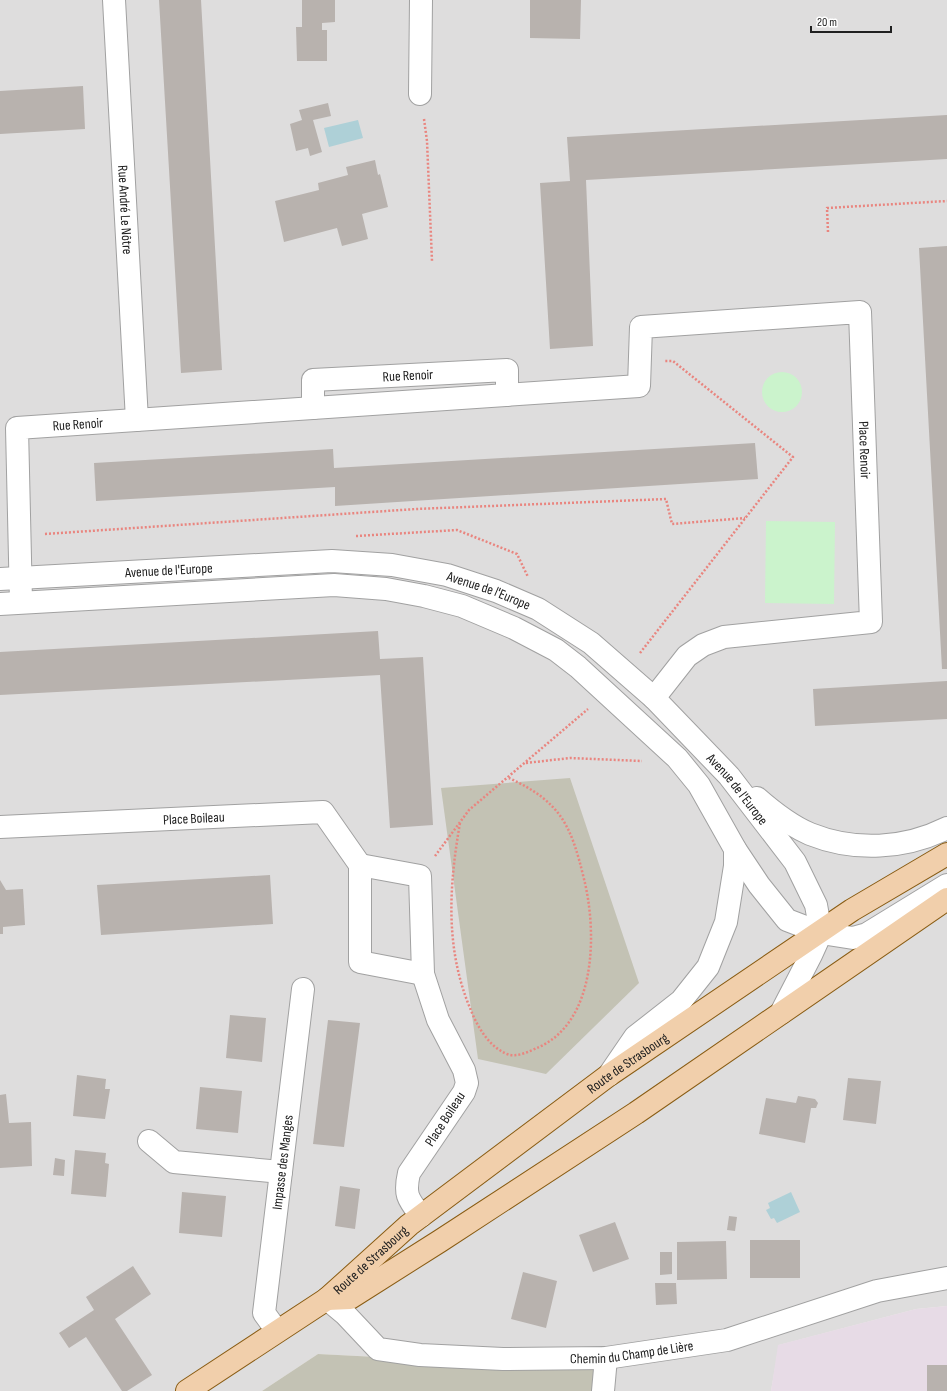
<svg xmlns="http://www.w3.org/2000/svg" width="947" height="1391" viewBox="0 0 947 1391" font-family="'Sofia Sans Condensed',sans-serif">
<rect width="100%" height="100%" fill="#efece8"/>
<!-- residential -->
<path fill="#dedddd" d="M0,0H947V1306L916,1309L779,1345L771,1391H593L594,1368L318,1354L262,1391H0Z"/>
<!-- industrial -->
<path fill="#e7dbe6" d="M947,1306V1391H771L778,1345L916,1309Z"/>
<!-- construction -->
<path fill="#c3c2b4" d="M570,778L639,983L546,1074L478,1059L441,788Z
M318,1354L594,1368L593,1391H262Z"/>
<!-- park -->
<path fill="#cbf3cc" d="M762 392a20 20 0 1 1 40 0a20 20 0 1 1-40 0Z
M766,521L835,522L834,604L765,603Z"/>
<!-- water -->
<path fill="#aed0d7" d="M358,120L363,138L329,147L324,128Z
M791,1192L800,1212L777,1223L774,1218L771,1219L766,1210L770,1208L768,1203Z"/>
<!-- building -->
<path fill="#b8b2ae" d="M159,0H201L222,370L181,373Z
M302,0H335V22L322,23V30H327V61H297L296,27H302Z
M530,0H581L580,39L530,38Z
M83,86L85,129L0,134V91Z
M328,103L331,116L313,120L322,152L310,156L308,148L296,151L290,124L302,120L299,110Z
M947,115V159L586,180L593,346L550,349L540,183L570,181L567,137Z
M375,160L378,175L380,174L388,207L362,214L368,239L342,246L337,228L284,242L275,201L319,190L318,183L348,175L346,167Z
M947,246V669H942L919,248Z
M755,443L758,479L335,506V487L96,501L94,463L333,449L334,468Z
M378,631L380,659L423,657L433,825L390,828L380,675L0,695V652Z
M947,681V719L815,726L813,689Z
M270,875L273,924L101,935L97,885Z
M0,880L6,890L23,889L25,925L3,927V934H0Z
M230,1015L266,1018L262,1062L226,1058Z
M328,1020L360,1023L344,1147L313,1144Z
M77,1075L106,1079L105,1089H110L105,1119L73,1116Z
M848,1078L881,1081L876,1124L843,1120Z
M200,1087L242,1091L238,1133L196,1129Z
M6,1094L9,1123L31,1122L32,1166L0,1168V1095Z
M798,1096L815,1099L818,1103L816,1108H811L805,1143L759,1134L766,1098L796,1103Z
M75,1150L106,1153L105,1163L109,1164L106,1197L71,1194Z
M55,1158L65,1160L64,1176L53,1175Z
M340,1186L360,1189L355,1229L335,1226Z
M182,1192L226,1196L222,1237L179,1233Z
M729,1216L737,1217L735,1231L727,1230Z
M615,1222L629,1259L593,1272L579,1235Z
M750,1240H800V1278H750Z
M726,1241L727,1279L677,1280V1242Z
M660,1252H672V1274L660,1275Z
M133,1266L151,1294L115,1319L152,1375L127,1391H122L86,1337L69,1348L59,1333L94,1310L86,1297Z
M523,1272L557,1281L546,1328L511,1319Z
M655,1283H676L677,1304L656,1305Z
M927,1365H947V1391H927Z"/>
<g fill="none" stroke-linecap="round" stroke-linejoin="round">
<!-- minor casing -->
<g stroke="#a1a1a1" stroke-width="24">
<g id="minor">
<path id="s1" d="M114,0L137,420"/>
<path d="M420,94L421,0"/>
<path id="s2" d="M313,408V380L507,370V395"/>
<path id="s3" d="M0,579L332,561L392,565L447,575L496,591L538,609L591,643L654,698L729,776L795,862L816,905L821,933L811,955L781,1013"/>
<path id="s4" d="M21,602L17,428L639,386L641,327L860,312L871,622L724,637L703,645L687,656L654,698"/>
<path d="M0,604L334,585L386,589L424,596L462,606L514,628L556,650L578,667L677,758L699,785L735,849L759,885L787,920L821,933L853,938L867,934L947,885"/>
<path d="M757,798C773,812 791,826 810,834C855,852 905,849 947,828"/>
<path id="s5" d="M0,827L323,812L360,865V962L423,974"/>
<path d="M360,865L420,876L423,974L438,1020L464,1070L467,1083L464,1092L409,1173C404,1195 408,1199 421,1216"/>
<path d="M609,1075L635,1037L681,1001L708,967L726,922L735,866V849"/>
<path d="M149,1141L174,1162L281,1172"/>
<path id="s6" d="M327,1299L345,1314L378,1349L420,1355L503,1359L606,1358L727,1340L877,1291L947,1278"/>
<path id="s7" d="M277,1331L264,1313L303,989"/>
<path d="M603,1391L606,1358"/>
</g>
</g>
<!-- major casing -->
<g stroke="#895c13" stroke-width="24">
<g id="major">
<path d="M327,1299L350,1298L440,1241L636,1113L947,899"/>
<path id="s8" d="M187,1391L327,1299L409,1225L609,1075L852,910L947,854"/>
</g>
</g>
<!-- path -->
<path stroke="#e9857f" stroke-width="2.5" stroke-dasharray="2 2" stroke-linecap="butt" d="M424,119L427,141L432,261
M828,232L827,208L947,201
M45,534L416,509L666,499L672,524L745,518
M356,536L457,530L517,554L528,577
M640,653L793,457L673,361H665
M526,763L570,758L642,761
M460,823C449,886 445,948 470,1008C477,1026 488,1046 507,1054C517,1058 530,1051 539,1047C597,1021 597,931 584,879C571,825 561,802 509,778
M435,856L469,810L588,709"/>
<!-- minor -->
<use href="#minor" stroke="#fff" stroke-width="22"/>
<!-- major -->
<use href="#major" stroke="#f1cfab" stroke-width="22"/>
</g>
<g text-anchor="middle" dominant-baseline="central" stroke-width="3" stroke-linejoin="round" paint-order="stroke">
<!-- street labels -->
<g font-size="14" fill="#202020" stroke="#fff">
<text stroke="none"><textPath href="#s1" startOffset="210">Rue André Le Nôtre</textPath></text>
<text stroke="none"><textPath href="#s2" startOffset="123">Rue Renoir</textPath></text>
<text stroke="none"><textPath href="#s4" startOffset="235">Rue Renoir</textPath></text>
<text stroke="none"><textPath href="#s4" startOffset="1214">Place Renoir</textPath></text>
<text stroke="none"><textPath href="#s3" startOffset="169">Avenue de l'Europe</textPath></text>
<text stroke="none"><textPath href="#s3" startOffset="493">Avenue de l'Europe</textPath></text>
<text stroke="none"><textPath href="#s3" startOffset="816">Avenue de l'Europe</textPath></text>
<text stroke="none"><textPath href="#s5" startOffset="194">Place Boileau</textPath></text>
<text stroke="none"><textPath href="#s8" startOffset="550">Route de Strasbourg</textPath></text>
<text transform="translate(445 1119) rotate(-57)">Place Boileau</text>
<text stroke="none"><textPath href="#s7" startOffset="174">Impasse des Manges</textPath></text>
<text stroke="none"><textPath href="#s8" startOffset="226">Route de Strasbourg</textPath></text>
<text stroke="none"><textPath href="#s6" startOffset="326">Chemin du Champ de Lière</textPath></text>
</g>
</g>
<!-- scale -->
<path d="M811 26v6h80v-6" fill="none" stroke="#202020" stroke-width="2"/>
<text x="817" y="26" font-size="12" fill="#202020" stroke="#ffffff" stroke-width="3" paint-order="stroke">20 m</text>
</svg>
